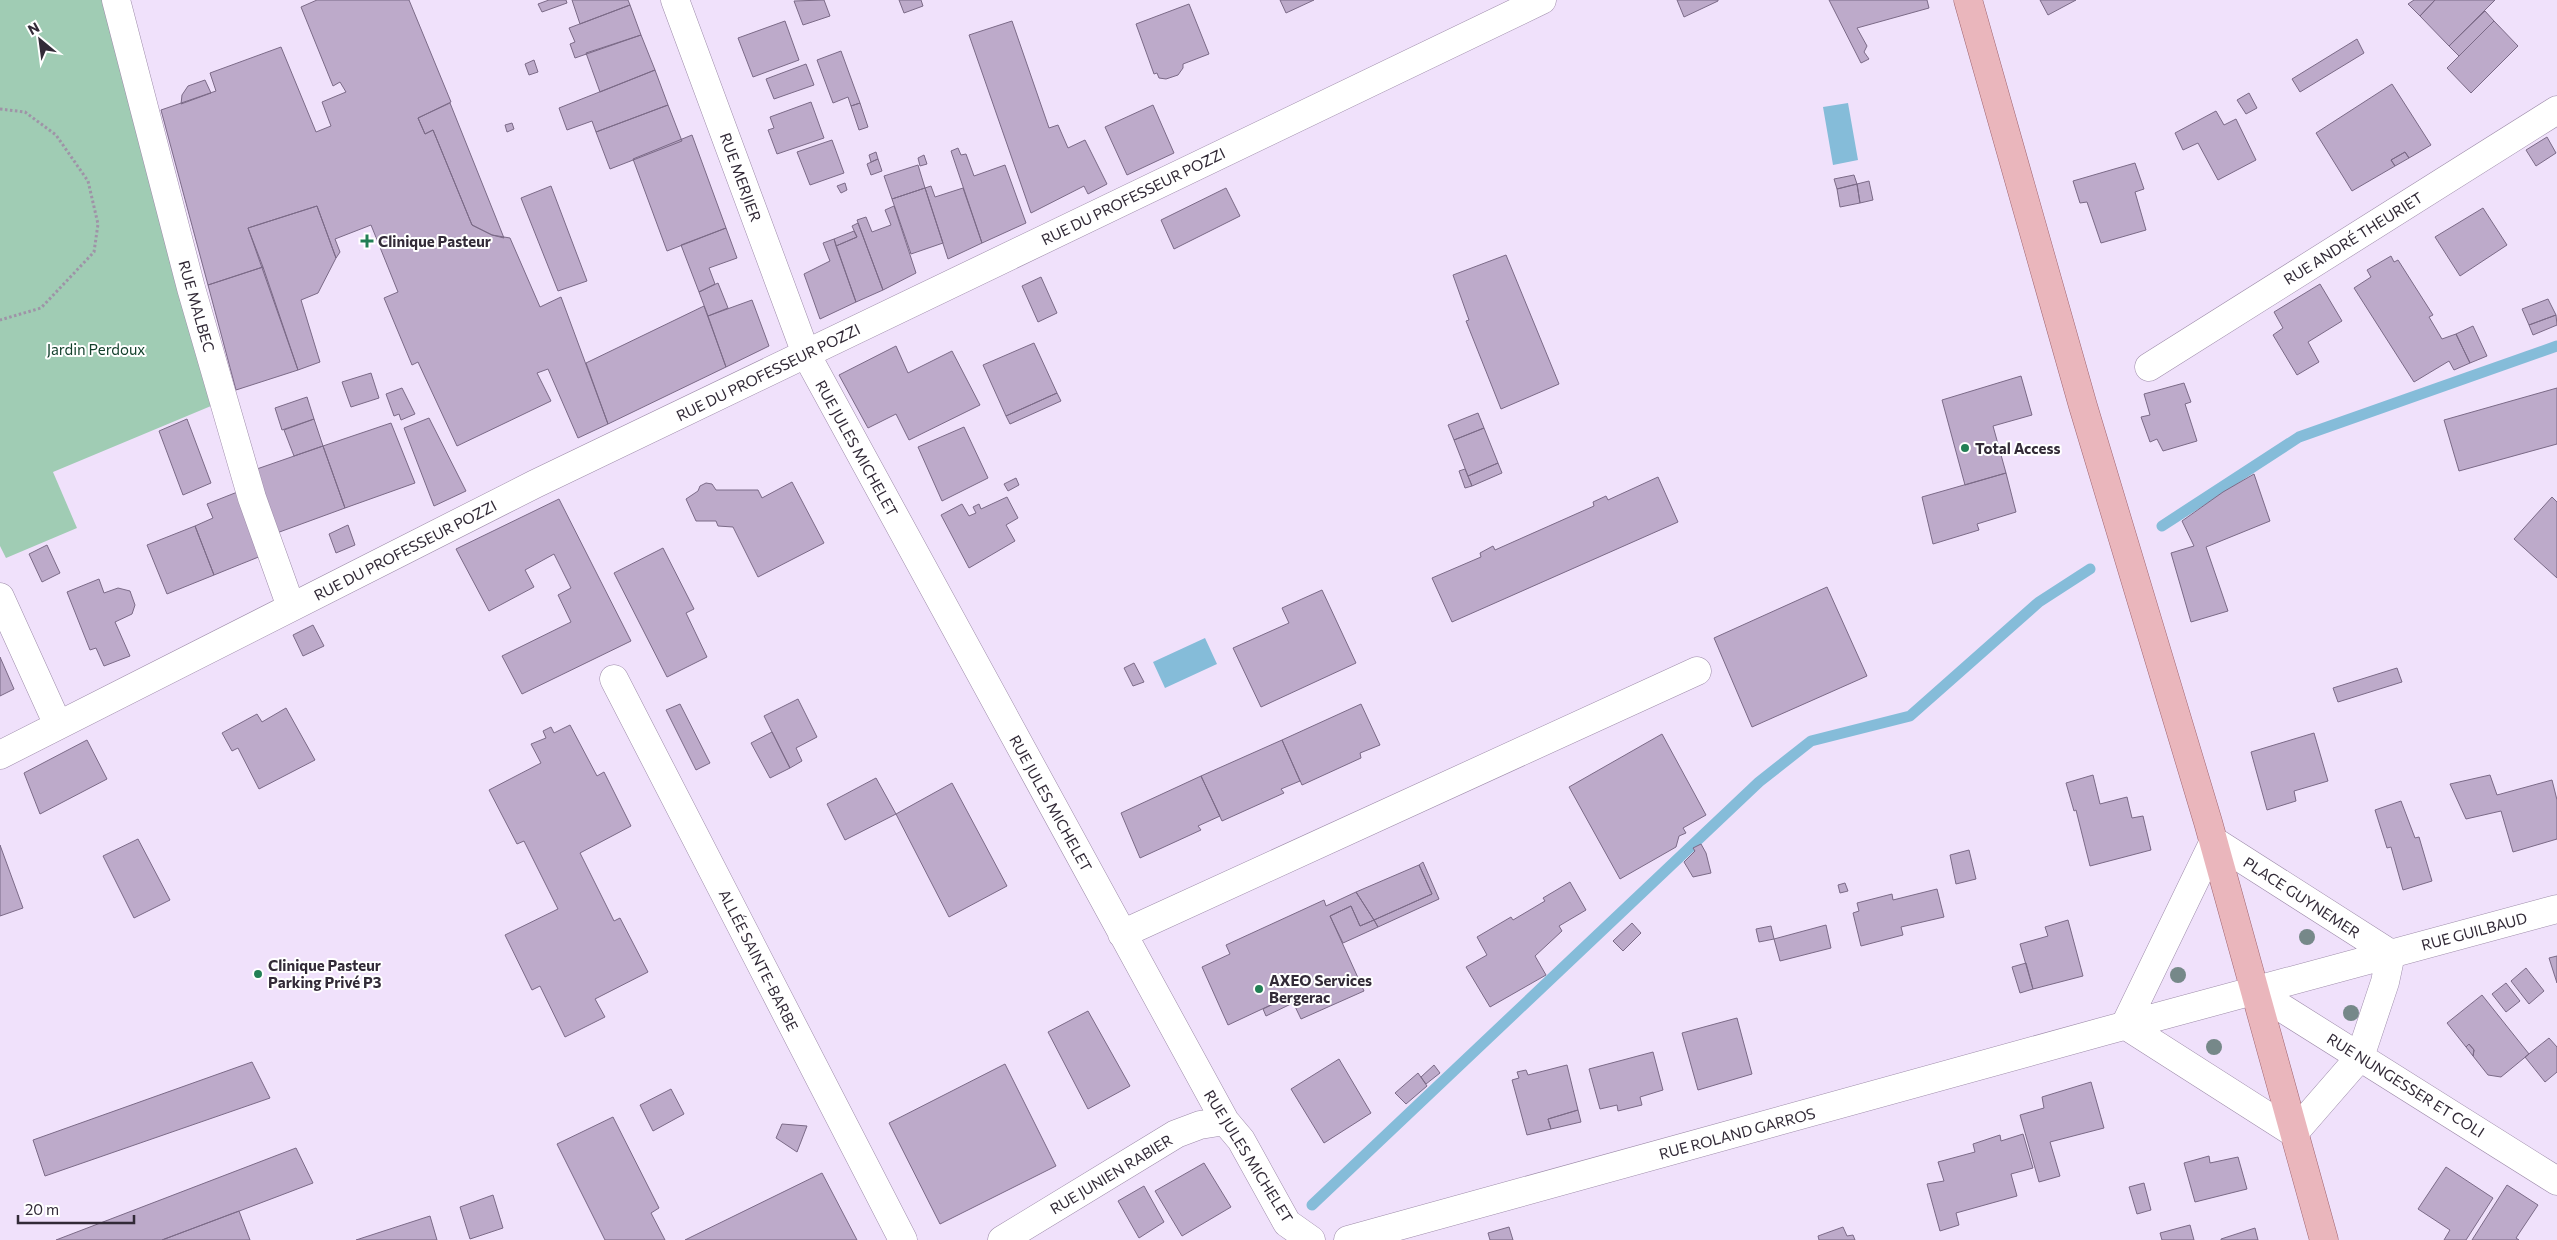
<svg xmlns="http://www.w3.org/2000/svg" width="2557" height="1240" viewBox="0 0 2557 1240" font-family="Commissioner,sans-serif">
<rect width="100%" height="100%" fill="#f0e1fb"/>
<!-- green -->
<path fill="#a0ccb4" d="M0,0H102L211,406L53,472L77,528L6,558L0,546Z"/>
<!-- water -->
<path fill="#85bcd9" d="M1848,103L1858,160L1833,165L1823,107Z
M1205,638L1217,664L1165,688L1153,662Z"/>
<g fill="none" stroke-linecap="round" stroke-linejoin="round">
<!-- stream -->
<path stroke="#85bcd9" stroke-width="11" d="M2162,526L2299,437L2557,346
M1312,1205L1759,782L1811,741L1910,716L2039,602L2090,569"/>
</g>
<!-- building -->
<path fill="#bdaaca" stroke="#7b6a87" d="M317,0H409L451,102L418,118L425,134L433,130L472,225L492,235L510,238L540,307L561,297L608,424L578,438L548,369L537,373L551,401L457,446L418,362L412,365L384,298L398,292L371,225L335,239L340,252L336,258L317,206L248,228L263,267L208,285L161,110L216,91L210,73L281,47L316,132L331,126L322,102L346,92L340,82L333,86L301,7Z
M549,0H566L567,3L542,12L538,4Z
M572,0H628L630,5L580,24Z
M824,0L830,16L803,25L794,1Z
M899,0H921L923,6L904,13Z
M1280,0H1314L1286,13Z
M1677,0H1718V1L1684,17Z
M1829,0H1927L1929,8L1857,28L1867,46L1864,52L1869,59L1861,63Z
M2040,0H2076L2048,15Z
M2414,0H2435L2420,16L2408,4Z
M2435,0H2495L2449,46L2420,16Z
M1189,4L1209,54L1183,64V68L1178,75L1166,79L1159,78L1157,73L1154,74L1136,24Z
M630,5L641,35L575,58L570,44L575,42L569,28Z
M2485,11L2494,21L2459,56L2449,46Z
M785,21L799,60L753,77L738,38Z
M1012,21L1049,128L1058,125L1068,148L1085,140L1107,184L1088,194L1084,186L1031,213L969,35Z
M2494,21L2518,46L2471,93L2447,68Z
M641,35L655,70L600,92L586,53Z
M2357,39L2364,53L2300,92L2292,79Z
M841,51L860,103L851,106L848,97L833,103L817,60Z
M534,60L538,72L529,75L525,64Z
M806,64L814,85L774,99L766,79Z
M655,70L668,105L596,132L592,121L567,130L559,108Z
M205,80L211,93L181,104L182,95L188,86Z
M2392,84L2431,145L2409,158L2405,152L2391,160L2395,166L2352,191L2316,133Z
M2249,93L2257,108L2246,114L2237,100Z
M811,102L824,138L777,154L768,130L774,128L770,117Z
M450,103L504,238L492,235L472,225L433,130L425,134L418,118Z
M860,103L868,127L859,130L851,106Z
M668,105L682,141L610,169L596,132Z
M1153,105L1174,153L1127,175L1105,127Z
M2216,111L2224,125L2236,119L2256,160L2218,180L2198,143L2183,150L2175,133Z
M512,123L514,129L507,132L505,125Z
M692,135L726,228L667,251L633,159Z
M2547,137L2556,153L2536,166L2526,150Z
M832,140L844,173L810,185L797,152Z
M958,148L961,155L966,154L974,176L1005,165L1026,223L982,243L951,151Z
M876,152L878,159L871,162L869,155Z
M2405,152L2409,158L2395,166L2391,160Z
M924,155L927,164L920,166L918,158Z
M878,159L882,171L871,175L867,164Z
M2135,163L2144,189L2135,192L2146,230L2101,243L2087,202L2080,203L2073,181Z
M918,165L925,188L892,199L884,176Z
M1854,175L1857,184L1837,189L1834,179Z
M1869,181L1873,200L1860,203L1857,184Z
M845,183L847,190L841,193L837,186Z
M1857,184L1860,203L1840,207L1837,189Z
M551,186L587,281L558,291L521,198Z
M931,186L935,197L963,188L982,243L948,259L925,188Z
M925,188L943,243L911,254L892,199Z
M1226,188L1240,216L1174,249L1161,220Z
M317,206L336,258L318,293L301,300L320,362L298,370L248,228Z
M894,206L916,273L883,290L857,220L866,217L872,232L891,225L885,210Z
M2483,208L2507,245L2460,276L2435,237Z
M858,223L883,290L856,302L836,246L857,237L852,226Z
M726,228L737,258L709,268L715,284L699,292L681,245Z
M854,231L857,237L836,246L834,239Z
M834,239L856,302L820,319L804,274L830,261L823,243Z
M1506,255L1559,384L1501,409L1466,321L1469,320L1453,275Z
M2391,256L2394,262L2398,260L2433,315L2429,317L2442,339L2456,334L2470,363L2454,370L2449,361L2414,382L2354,288L2371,277L2367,270Z
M263,267L298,370L236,390L208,285Z
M1041,277L1057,313L1038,322L1022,286Z
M718,283L728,308L708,316L699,292Z
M2320,284L2342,321L2308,342L2319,362L2297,375L2273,335L2283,328L2274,312Z
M2548,299L2556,315L2529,325L2522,309Z
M752,300L769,346L726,367L708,316Z
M704,306L726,367L608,424L586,363Z
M2556,315L2557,325L2533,335L2529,325Z
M2473,326L2487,356L2470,363L2456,334Z
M1034,343L1057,393L1006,416L983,365Z
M896,346L908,373L952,351L980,405L909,440L896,414L868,428L839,375Z
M371,373L379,398L351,407L342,382Z
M2021,376L2032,415L1993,426L2006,473L1965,485L1942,400Z
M2184,383L2191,402L2185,404L2197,441L2163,451L2157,439L2150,442L2141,417L2150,415L2144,394Z
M402,388L415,414L401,420L399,414L394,416L386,394Z
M2557,388V444L2459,471L2444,420Z
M1057,393L1061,401L1010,424L1006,416Z
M307,397L314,419L282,430L275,408Z
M1478,413L1484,428L1454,440L1448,425Z
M429,418L466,491L434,506L404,428Z
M187,419L211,483L183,495L159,431Z
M314,419L323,446L294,456L284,430Z
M391,423L415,483L345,508L323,446Z
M964,427L988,478L942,501L918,447Z
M1484,428L1498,463L1468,476L1454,440Z
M323,446L345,508L274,534L254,470Z
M1498,463L1502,473L1472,486L1468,476Z
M1465,469L1472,486L1465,488L1459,471Z
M2006,473L2016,512L1977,524L1979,530L1933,544L1922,497Z
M2254,474L2270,521L2206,547L2228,611L2191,622L2171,553L2194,546L2182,521L2223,492Z
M1658,477L1678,522L1452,622L1432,578L1481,557L1480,553L1493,546L1495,550L1594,506L1593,502L1606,496L1608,500Z
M1016,478L1019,485L1008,491L1004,484Z
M792,482L824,543L758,577L733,527L718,526L716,521H696L686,499L698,491L700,486L706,483L712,484L716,490H758L762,498Z
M240,491L261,556L214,575L195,526L213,518L207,504Z
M1007,497L1018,518L1006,525L1015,541L969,568L941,515L962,504L969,516L976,513L973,507L979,504L981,509Z
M2552,497L2557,502V578L2514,539Z
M559,499L631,641L522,694L502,656L571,622L558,595L571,588L554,554L525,570L534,587L489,611L456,549Z
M348,525L355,545L336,553L329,534Z
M195,526L214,575L167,594L147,545Z
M47,545L60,573L42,582L29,554Z
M663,548L694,609L686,613L707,657L667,677L614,573Z
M99,579L104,593L118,588L130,591L135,605L132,614L115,622L130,656L104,666L96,648L90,650L67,592Z
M1827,587L1867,676L1752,727L1714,638Z
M1322,590L1356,663L1261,707L1233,648L1289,623L1282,608Z
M313,625L324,646L303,656L293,635Z
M0,657L14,689L0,696Z
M1134,663L1144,682L1133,686L1124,668Z
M2397,668L2402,682L2338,702L2333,688Z
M798,699L817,737L796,748L802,761L790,768L764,716Z
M680,704L710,763L696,770L666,710Z
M1361,704L1380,745L1360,753L1361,758L1302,785L1282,740Z
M286,708L315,760L259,789L238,748L232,751L222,733L257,714L262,722Z
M570,725L597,776L604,772L631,826L580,853L614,921L620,918L648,972L595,999L605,1017L565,1037L540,986L532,990L505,935L558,909L524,841L517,844L489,790L541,763L531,744L546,738L543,731L551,727L554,733Z
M772,732L790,768L770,778L751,743Z
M2314,733L2328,781L2294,791L2296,801L2267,810L2251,752Z
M1662,734L1706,815L1683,828L1686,833L1679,836L1676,847L1620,879L1569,787Z
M87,740L107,779L40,814L24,773Z
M1282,740L1300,781L1281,789L1284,793L1222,821L1201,776Z
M2093,775L2100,804L2127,797L2132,818L2143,816L2151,850L2090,866L2076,810L2074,811L2066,783Z
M2490,775L2497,795L2552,780L2557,800V839L2513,852L2501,811L2466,819L2450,784Z
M1201,776L1220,816L1198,826L1201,830L1140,858L1121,813Z
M876,778L896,814L845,840L827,804Z
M952,783L1007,886L949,917L896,814Z
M2401,801L2415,838L2419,837L2432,881L2403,890L2391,847L2387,848L2375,810Z
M138,839L170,900L134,918L103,856Z
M1701,844L1706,853L1711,873L1693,877L1684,862L1695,851L1693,848Z
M0,845L23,908L0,916Z
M1969,850L1976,879L1956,884L1950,855Z
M1423,862L1439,899L1378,927L1374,920L1432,894L1419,865Z
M1419,865L1432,894L1374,920L1356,892Z
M1570,882L1586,910L1559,926L1562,931L1535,956L1546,975L1490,1007L1466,967L1487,955L1477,937L1511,917L1513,920L1545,901L1543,898Z
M1845,883L1848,891L1840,893L1838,885Z
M1937,889L1944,917L1901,927L1903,935L1861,946L1853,913L1859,911L1857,903L1892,894L1893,900Z
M1356,892L1374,920L1360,926L1351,906L1330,916L1364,991L1301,1019L1290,996L1228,1025L1202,967L1230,954L1226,945L1324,900L1326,906Z
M1351,906L1360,926L1374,920L1378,927L1343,943L1330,916Z
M2068,920L2083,976L2033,989L2020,944L2048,936L2045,927Z
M1632,923L1641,933L1623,951L1613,941Z
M1826,925L1831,948L1780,961L1774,939Z
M1771,926L1774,939L1759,942L1756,929Z
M2557,956V983L2549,958Z
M2026,963L2033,989L2020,993L2012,967Z
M2526,968L2544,991L2529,1004L2511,981Z
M2506,983L2520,1001L2506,1012L2492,994Z
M2482,995L2529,1054L2501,1077L2488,1075L2473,1056L2474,1050L2469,1044L2466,1047L2447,1023Z
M1290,996L1293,1003L1266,1016L1263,1009Z
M1088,1011L1130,1086L1088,1109L1048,1032Z
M1737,1018L1752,1074L1698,1090L1682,1033Z
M2549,1038L2557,1047V1072L2545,1082L2525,1057Z
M2469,1044L2474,1050L2473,1056L2466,1047Z
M1653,1052L1663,1090L1640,1097L1642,1105L1618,1111L1617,1105L1600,1109L1589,1069Z
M1339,1059L1371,1113L1324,1143L1291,1089Z
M252,1062L270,1098L45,1176L33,1140Z
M1005,1064L1056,1166L940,1224L889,1123Z
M1434,1065L1440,1073L1426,1084L1421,1077Z
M1567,1065L1578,1110L1548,1119L1551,1129L1527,1135L1512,1080L1519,1078L1517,1072L1526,1070L1528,1075Z
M1418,1073L1427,1086L1406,1104L1395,1093Z
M2091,1082L2104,1128L2050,1142L2060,1176L2039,1182L2020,1115L2044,1108L2042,1097Z
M671,1089L684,1114L653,1131L640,1105Z
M1578,1110L1581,1122L1551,1129L1548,1119Z
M613,1117L659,1208L651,1213L665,1240H605L557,1144Z
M782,1124L807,1126L797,1152L776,1138Z
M2023,1134L2033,1168L2011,1174L2017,1196L1956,1213L1959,1225L1940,1231L1927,1184L1944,1181L1938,1162L1975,1152L1973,1144L2000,1135L2001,1141Z
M296,1148L313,1183L242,1210L162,1240H56Z
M2209,1156L2210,1163L2238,1157L2247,1189L2195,1202L2184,1163Z
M1204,1163L1231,1207L1182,1236L1155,1191Z
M2446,1167L2493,1198L2466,1240H2444L2450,1230L2418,1209Z
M822,1173L857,1240H685Z
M2144,1183L2151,1210L2137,1214L2129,1187Z
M2507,1185L2538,1205L2516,1238L2519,1240H2472Z
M1144,1186L1164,1222L1139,1238L1118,1201Z
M493,1195L503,1228L470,1239L460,1207Z
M239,1211L250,1240H162Z
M430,1216L437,1240H356Z
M2190,1225L2194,1240H2162L2160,1233Z
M1509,1227L1513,1240H1490L1488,1233Z
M1843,1227L1847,1236L1853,1235L1855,1240H1819L1818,1236Z
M2255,1228L2258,1240H2221V1239Z"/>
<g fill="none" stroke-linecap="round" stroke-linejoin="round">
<!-- minor casing -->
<g stroke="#9d8ba9" stroke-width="29">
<path id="minor" d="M116,0L191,288L252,498L291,607
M675,0L806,354L1225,1121L1241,1140L1287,1223L1311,1240
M2149,367L2557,110
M0,597L58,725
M614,679L903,1240
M0,755L535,484L1542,0
M2214,841L2391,954L2385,982L2360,1057L2294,1133L2125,1025Z
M1122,934L1697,671
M2255,991L2557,1181
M1002,1240L1176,1134L1200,1125L1225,1121
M1348,1240L2105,1031L2557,909"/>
</g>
<!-- major casing -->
<g stroke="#a06571" stroke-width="29">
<path id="major" d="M1968,0L2083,406L2208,822L2324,1240"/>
</g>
<!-- path -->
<path stroke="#9f93a7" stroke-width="3" stroke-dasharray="2.5 2.5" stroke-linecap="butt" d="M0,109L25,112L56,135L88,181L98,224L94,252L41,308L0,320"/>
<!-- minor -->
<use href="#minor" stroke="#fff" stroke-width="28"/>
<!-- major -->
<use href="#major" stroke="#eab6bc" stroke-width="28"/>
</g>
<!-- trees -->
<g fill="#768889">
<circle cx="2307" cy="937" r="8"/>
<circle cx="2178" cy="975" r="8"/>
<circle cx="2351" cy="1013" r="8"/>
<circle cx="2214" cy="1047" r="8"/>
</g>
<!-- markers -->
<g fill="#227f55" stroke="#fff" stroke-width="2">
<path d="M364.5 233.5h5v5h5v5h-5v5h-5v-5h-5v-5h5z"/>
<circle cx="1965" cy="448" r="5"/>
<circle cx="258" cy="974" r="5"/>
<circle cx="1259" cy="989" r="5"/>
</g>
<g text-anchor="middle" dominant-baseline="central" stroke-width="4" stroke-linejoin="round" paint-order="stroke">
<!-- street labels -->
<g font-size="15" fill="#322a37" stroke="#fff">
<text transform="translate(741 177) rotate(70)">RUE MERJIER</text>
<text transform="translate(1133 196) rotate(-26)">RUE DU PROFESSEUR POZZI</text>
<text transform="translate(2353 238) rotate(-32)">RUE ANDRÉ THEURIET</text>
<text transform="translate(197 306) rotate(74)">RUE MALBEC</text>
<text transform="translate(768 372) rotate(-26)">RUE DU PROFESSEUR POZZI</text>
<text transform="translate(857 448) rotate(61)">RUE JULES MICHELET</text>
<text transform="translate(405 550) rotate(-27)">RUE DU PROFESSEUR POZZI</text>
<text transform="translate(1051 803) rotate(61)">RUE JULES MICHELET</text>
<text transform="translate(2302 897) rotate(33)">PLACE GUYNEMER</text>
<text transform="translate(2474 931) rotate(-15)">RUE GUILBAUD</text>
<text transform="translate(759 960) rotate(63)">ALLÉE SAINTE-BARBE</text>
<text transform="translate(2406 1085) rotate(32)">RUE NUNGESSER ET COLI</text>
<text transform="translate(1737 1133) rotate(-15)">RUE ROLAND GARROS</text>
<text transform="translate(1249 1156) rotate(58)">RUE JULES MICHELET</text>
<text transform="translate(1111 1174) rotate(-31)">RUE JUNIEN RABIER</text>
</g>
<!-- poi labels -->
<g font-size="15" font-weight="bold" fill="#322a37" stroke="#fff" text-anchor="start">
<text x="378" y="241">Clinique Pasteur</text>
<text x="1975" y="448">Total Access</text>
<text x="268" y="965">Clinique Pasteur<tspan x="268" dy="17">Parking Privé P3</tspan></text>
<text x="1269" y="980">AXEO Services<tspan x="1269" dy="17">Bergerac</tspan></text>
</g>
<!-- park labels -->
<g font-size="15" fill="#13402c" stroke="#fff">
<text x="96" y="349">Jardin Perdoux</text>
</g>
</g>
<!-- north arrow -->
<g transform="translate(40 40) rotate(331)" stroke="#ffffff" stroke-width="4" paint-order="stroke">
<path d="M0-4L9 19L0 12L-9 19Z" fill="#322a37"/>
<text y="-8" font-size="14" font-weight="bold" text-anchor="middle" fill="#322a37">N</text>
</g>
<!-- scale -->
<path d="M18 1215v8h116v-8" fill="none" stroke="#322a37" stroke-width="2.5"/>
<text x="25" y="1215" font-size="15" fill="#322a37" stroke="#ffffff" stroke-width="4" paint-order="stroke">20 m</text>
</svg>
